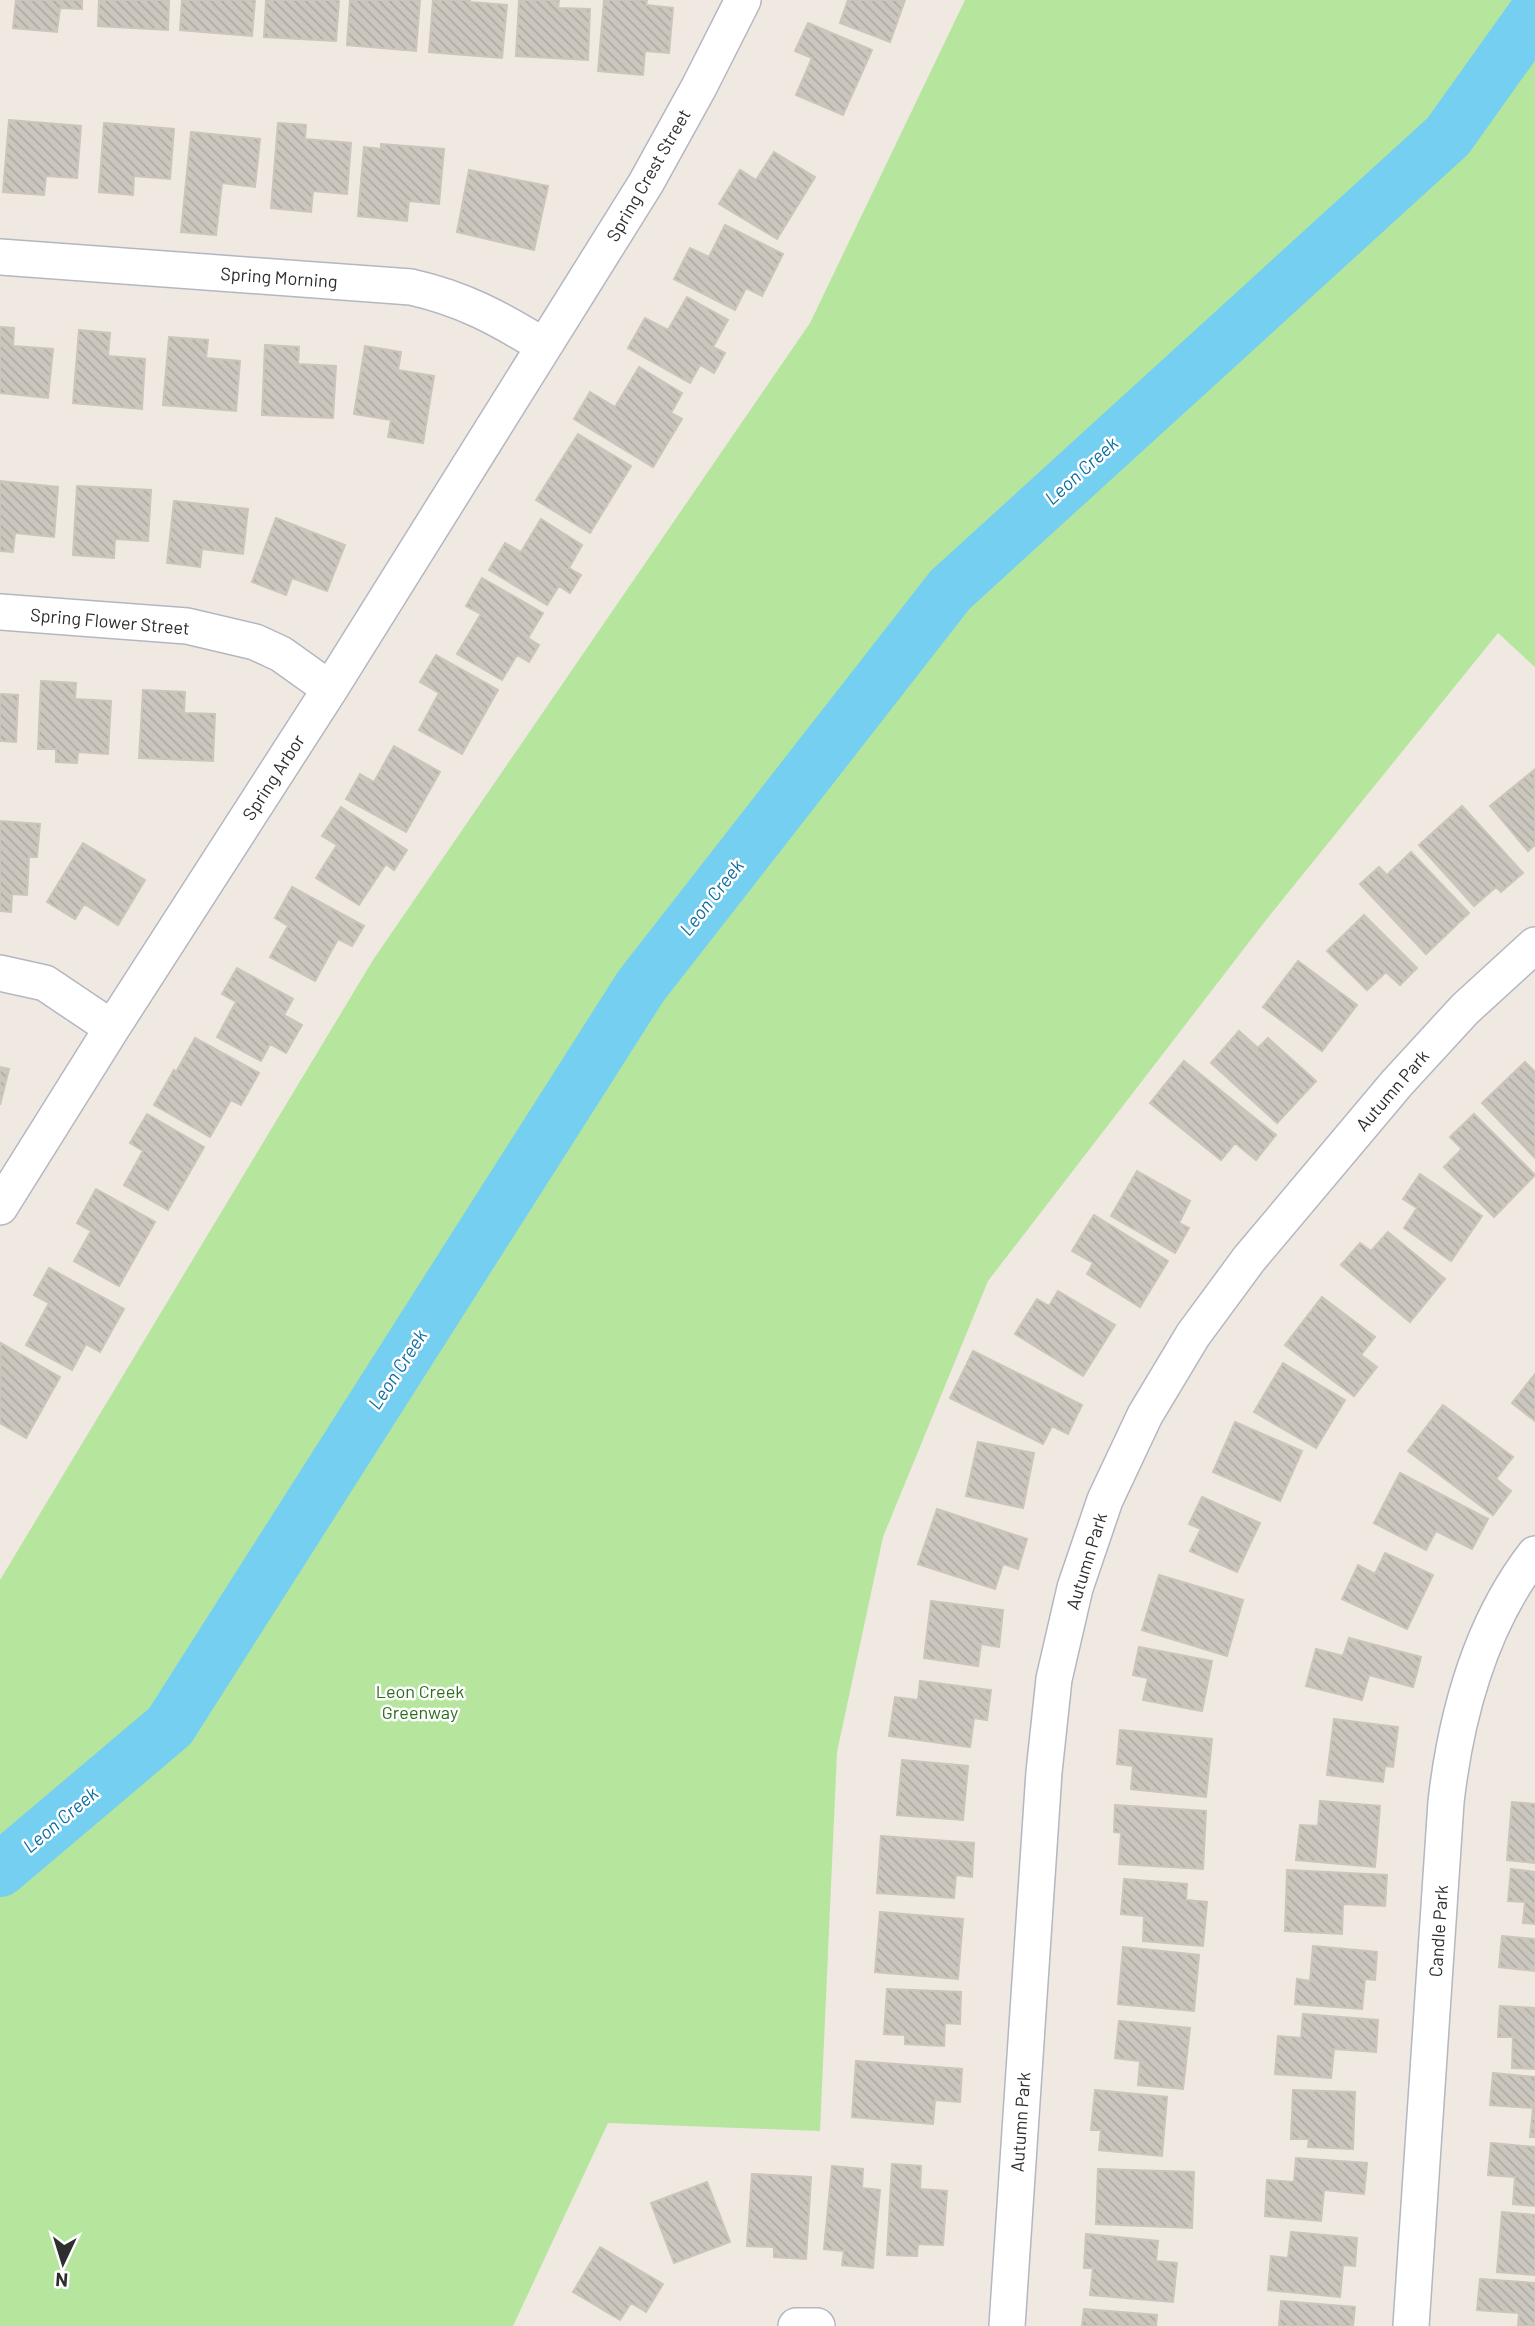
<svg xmlns="http://www.w3.org/2000/svg" width="1535" height="2326" viewBox="0 0 1535 2326" font-family="Barlow,sans-serif">
<defs>
<pattern id="building-back-hatch" width="6" height="6" patternUnits="userSpaceOnUse" patternTransform="scale(1.75)"><rect width="6" height="6" fill="#cbc7bf"/><path d="M-1 5l2 2M0 0l6 6M5-1l2 2" fill="none" stroke="#afaba4"/></pattern>
</defs>
<rect width="100%" height="100%" fill="#efe9e1"/>
<!-- park -->
<path fill="#b6e59e" d="M965,0H1535V667L1498,633L1266,920L988,1281L883,1537L837,1752L820,2131L608,2123L513,2326H0V1580L373,960L810,323Z"/>
<g fill="none" stroke-linecap="round" stroke-linejoin="round">
<!-- river -->
<path stroke="#75cff0" stroke-width="54" d="M0,1870L170,1726L641,986L950,590L1448,136L1535,14"/>
</g>
<!-- building -->
<path fill="url(#building-back-hatch)" stroke="#cbc5ba" stroke-width="2" d="M16,0H82V9L60,8L57,32L13,28Z
M99,0H169L168,30L98,26Z
M182,0H255L252,36L180,30Z
M266,0H339L336,41L264,37Z
M350,0H420L416,51L347,45Z
M433,0H470V2L507,5L502,58L429,52Z
M519,0H559L558,8L590,9L588,60L516,56Z
M604,0H647L646,5L673,8L669,53L645,51L643,75L598,71Z
M848,0H905L890,42L840,23Z
M808,23L872,50L843,115L796,95L812,58L795,51Z
M9,120L81,126L77,178L46,176L44,195L3,192Z
M104,123L174,129L170,179L134,176L133,195L99,192Z
M278,123L306,125L305,139L351,143L347,194L313,191L311,212L271,208Z
M191,132L260,139L255,187L222,183L216,235L181,232Z
M381,144L444,149L439,204L409,201L407,221L358,216L364,147L381,149Z
M774,152L815,177L777,239L719,204L740,170L756,180Z
M469,170L548,186L534,250L457,232Z
M725,225L783,254L762,296L746,288L735,310L674,279L690,248L709,257Z
M687,297L728,320L713,347L725,353L714,373L700,365L690,383L628,348L645,318L668,330Z
M0,327L14,328L13,346L53,349L48,398L0,393Z
M79,330L110,333L108,356L145,359L142,409L73,403Z
M169,337L208,340L206,358L240,361L236,411L163,405Z
M265,345L299,347L298,364L336,366L333,418L262,415Z
M365,346L401,352L398,370L434,376L423,443L388,437L391,420L354,414Z
M639,367L682,393L671,413L682,419L653,467L574,419L590,392L615,407Z
M578,434L631,466L590,533L536,500Z
M0,481L58,487L54,537L15,533L13,552L0,551Z
M77,486L151,490L148,541L115,539L114,558L73,555Z
M174,501L248,509L243,554L202,549L200,567L167,563Z
M276,518L345,545L327,591L292,578L286,595L252,582Z
M541,519L582,545L569,568L581,575L570,593L559,586L547,605L489,570L505,543L521,552Z
M482,578L543,613L528,638L539,645L529,662L517,655L502,680L457,654L481,614L466,606Z
M436,655L498,690L462,754L419,730L439,693L420,682Z
M41,681L76,683L75,699L111,701L108,754L78,752L77,763L56,762V749H38Z
M143,690L185,692L184,713L215,714L213,761L139,758Z
M0,694L18,695L16,742L0,741Z
M394,746L440,772L406,832L346,799L360,774L374,782Z
M1534,770L1535,845L1528,851L1490,806Z
M1462,806L1523,873L1501,892L1496,887L1474,906L1419,845Z
M341,807L407,850L394,870L386,864L359,905L316,878L337,845L322,836Z
M0,821L40,824L37,857H29L27,895L12,894L11,912L0,911Z
M83,843L145,880L118,925L84,904L75,919L47,902Z
M1411,852L1469,913L1426,954L1360,884L1379,867L1387,875Z
M292,887L364,926L352,946L338,939L315,981L270,957L288,926L275,918Z
M1364,915L1417,968L1400,985L1386,972L1367,990L1327,951Z
M1298,961L1357,1005L1322,1051L1263,1007Z
M237,968L293,999L284,1015L302,1025L286,1053L270,1044L261,1061L217,1037L236,1002L222,994Z
M1239,1031L1258,1048L1268,1038L1316,1081L1277,1123L1211,1063Z
M195,1038L259,1073L241,1105L231,1100L210,1137L154,1105L174,1070L176,1072Z
M1184,1061L1276,1135L1256,1160L1235,1143L1221,1160L1150,1103Z
M1525,1062L1535,1072V1158L1482,1103Z
M0,1067L9,1069L0,1105Z
M147,1114L204,1147L168,1210L124,1185L143,1151L130,1143Z
M1474,1114L1535,1175L1494,1217L1444,1167L1462,1149L1450,1137Z
M1137,1171L1190,1201L1179,1223L1189,1228L1175,1253L1111,1216Z
M1420,1174L1482,1216L1451,1261L1404,1228L1417,1208L1403,1199Z
M96,1189L155,1222L119,1286L74,1261L91,1231L77,1223Z
M1094,1215L1168,1261L1140,1307L1087,1274L1093,1263L1072,1251Z
M1388,1232L1445,1279L1410,1322L1341,1265L1360,1243L1371,1251Z
M49,1268L124,1309L100,1352L86,1344L72,1370L26,1345L49,1303L34,1295Z
M1058,1291L1115,1325L1083,1376L1015,1334L1037,1299L1049,1306Z
M1322,1297L1375,1337L1361,1355L1377,1367L1354,1396L1285,1345Z
M1,1343L60,1377L26,1438L0,1423Z
M973,1351L1082,1405L1068,1434L1052,1426L1043,1444L950,1398Z
M1283,1363L1345,1400L1316,1448L1254,1412Z
M1535,1374V1421L1512,1403Z
M1443,1405L1513,1457L1496,1479L1511,1491L1493,1515L1408,1451Z
M1235,1422L1302,1451L1280,1501L1213,1472Z
M978,1442L1034,1453L1023,1508L966,1496Z
M1400,1473L1488,1519L1472,1549L1436,1531L1426,1550L1374,1523Z
M1202,1497L1260,1523L1237,1572L1190,1551L1201,1529L1189,1524Z
M937,1509L1027,1539L1018,1569L1003,1564L995,1589L918,1564Z
M1385,1553L1433,1575L1407,1629L1342,1599L1358,1565L1375,1574Z
M1159,1575L1243,1600L1227,1656L1142,1630Z
M931,1601L1003,1610L999,1647L981,1644L978,1666L924,1658Z
M1349,1638L1421,1657L1413,1687L1369,1675L1362,1700L1306,1686L1316,1649L1343,1656Z
M1139,1647L1212,1661L1202,1711L1143,1700L1148,1678L1133,1675Z
M920,1681L991,1690L987,1720L974,1718L970,1747L889,1736L895,1697L918,1700Z
M1334,1719L1398,1727L1393,1767L1385,1766L1383,1782L1327,1775Z
M1120,1730L1212,1739L1206,1797L1131,1789L1133,1766L1117,1764Z
M902,1760L968,1766L963,1820L897,1815Z
M1320,1801L1380,1806L1375,1867L1296,1860L1300,1825L1318,1826Z
M1512,1802L1535,1804V1863L1507,1860Z
M1115,1805L1206,1811L1203,1869L1119,1864L1121,1833L1114,1832Z
M881,1836L974,1843L972,1877L956,1875L954,1898L877,1893Z
M1511,1869L1535,1872V1924L1523,1923L1525,1902L1508,1901Z
M1287,1870L1387,1875L1385,1906L1343,1904L1342,1934L1285,1931Z
M1124,1879L1187,1884L1186,1900L1207,1902L1203,1946L1143,1941L1144,1916L1121,1914Z
M880,1912L963,1919L958,1979L875,1972Z
M1502,1936L1535,1939V1971L1499,1967Z
M1313,1946L1377,1952L1375,1980L1365,1979L1362,2009L1295,2004L1297,1979L1310,1981Z
M1123,1947L1199,1955L1194,2011L1118,2004Z
M887,1989L961,1992L960,2024L945,2023L944,2046L905,2044V2035L884,2034Z
M1500,2006L1535,2008V2069L1512,2068L1513,2037H1498Z
M1303,2014L1378,2020L1376,2052L1334,2049L1331,2078L1275,2074L1278,2036L1301,2038Z
M1119,2021L1190,2028L1183,2089L1138,2085L1140,2061L1115,2058Z
M856,2061L962,2069L960,2102L935,2100L933,2124L852,2117Z
M1493,2073L1535,2077V2137H1530L1533,2108L1490,2105Z
M1095,2090L1167,2097L1162,2156L1099,2150L1101,2130H1091Z
M1293,2090L1355,2092L1353,2149L1308,2147L1309,2139H1291Z
M1491,2143L1535,2147V2206L1513,2204L1515,2177L1488,2175Z
M1296,2158L1367,2163L1364,2194L1324,2190L1321,2221L1265,2216L1267,2180L1294,2182Z
M892,2164L921,2166L920,2189L947,2191L943,2245L918,2244L917,2256L887,2255Z
M832,2166L863,2169L862,2188L880,2190L873,2268L842,2265L844,2251L824,2249Z
M1098,2169L1194,2172L1192,2228L1096,2224Z
M752,2174L811,2177L806,2259L774,2257V2247L747,2246Z
M707,2182L730,2242L674,2263L651,2203Z
M1502,2212L1535,2215V2275L1497,2272Z
M1291,2232L1357,2238L1355,2266L1343,2265L1340,2297L1268,2290L1271,2256L1288,2258Z
M1086,2234L1158,2241L1156,2261L1177,2263L1173,2302L1090,2295L1093,2268H1084Z
M600,2247L663,2284L646,2312L631,2303L620,2320L573,2292Z
M1480,2279L1535,2283V2326H1518L1519,2313L1477,2310Z
M1281,2301L1355,2307L1353,2326H1279Z
M1084,2309L1157,2315L1156,2326H1082Z"/>
<g fill="none" stroke-linecap="round" stroke-linejoin="round">
<!-- minor casing -->
<g stroke="#b4b7c1" stroke-width="38">
<path id="minor" d="M0,257L411,287C464,299 498,318 544,346
M0,612L187,626L255,642L281,654L330,689
M0,973L45,983L112,1028
M0,1207L112,1028L330,689L646,183L699,87L743,0
M796,2326H817
M1007,2326L1044,1772L1054,1679L1075,1588L1105,1500L1145,1415L1193,1335L1249,1259L1397,1083L1465,1009L1535,945
M1411,2326L1446,1802C1456,1715 1480,1625 1535,1554"/>
</g>
<!-- minor -->
<use href="#minor" stroke="#fff" stroke-width="35"/>
</g>
<g text-anchor="middle" dominant-baseline="central" stroke-width="5" stroke-linejoin="round" paint-order="stroke">
<!-- street labels -->
<g font-size="18" fill="#2e2e2e" stroke="#fff">
<text transform="translate(648 175) rotate(-60)">Spring Crest Street</text>
<text transform="translate(279 277) rotate(4)">Spring Morning</text>
<text transform="translate(110 621) rotate(5)">Spring Flower Street</text>
<text transform="translate(273 777) rotate(-57)">Spring Arbor</text>
<text transform="translate(1392 1090) rotate(-49)">Autumn Park</text>
<text transform="translate(1086 1561) rotate(-73)">Autumn Park</text>
<text transform="translate(1438 1931) rotate(-86)">Candle Park</text>
<text transform="translate(1020 2122) rotate(-86)">Autumn Park</text>
</g>
<!-- park labels -->
<g font-size="18" fill="#2c6e1b" stroke="#fff">
<text x="420" y="1691">Leon Creek<tspan x="420" dy="21">Greenway</tspan></text>
</g>
<!-- water labels -->
<g font-size="19" font-style="italic" fill="#0d6fa3" stroke="#fff">
<text transform="translate(1081 470) rotate(-42)">Leon Creek</text>
<text transform="translate(711 897) rotate(-52)">Leon Creek</text>
<text transform="translate(397 1369) rotate(-57)">Leon Creek</text>
<text transform="translate(60 1819) rotate(-40)">Leon Creek</text>
</g>
</g>
<!-- north arrow -->
<g transform="translate(63 2263) rotate(184)" stroke="#ffffff" stroke-width="5" paint-order="stroke">
<path d="M0-5L12 26L0 18L-12 26Z" fill="#2e2e2e"/>
<text y="-10" font-size="19" font-weight="bold" text-anchor="middle" fill="#2e2e2e">N</text>
</g>
</svg>
